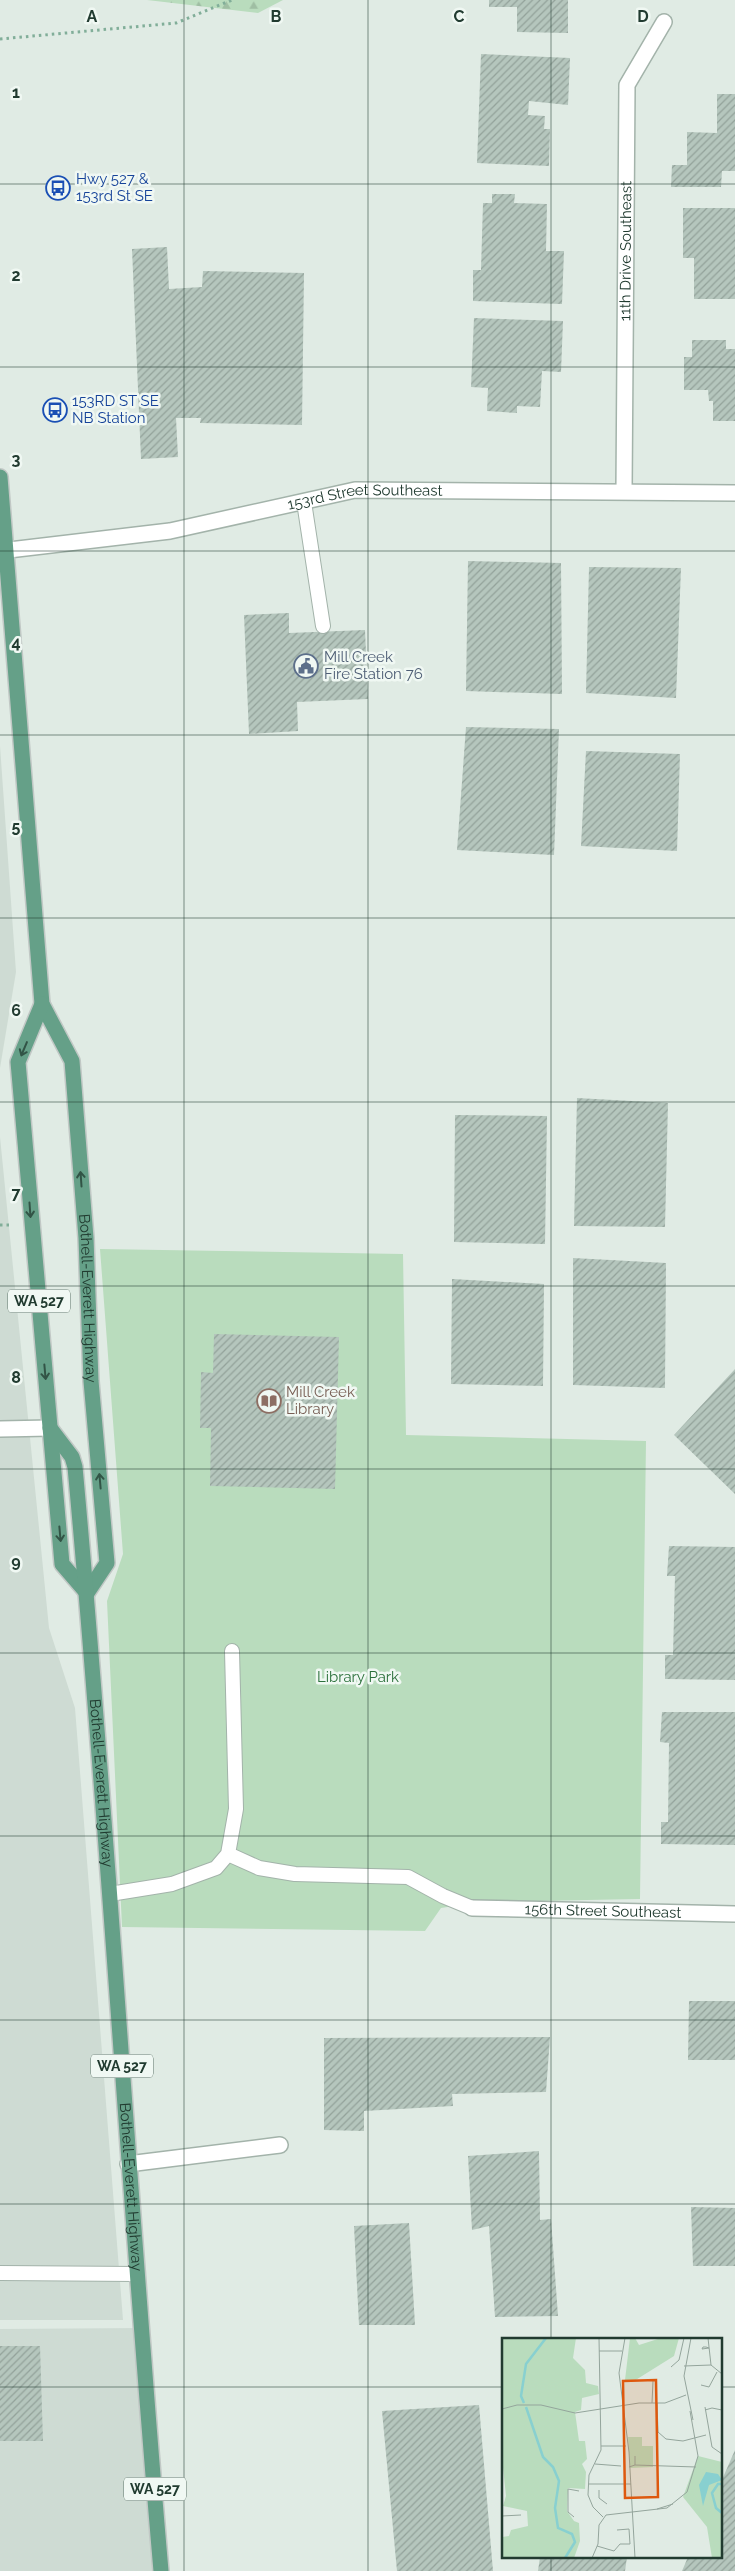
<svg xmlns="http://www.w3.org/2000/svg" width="735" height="2571" viewBox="0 0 735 2571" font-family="Raleway,sans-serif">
<defs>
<pattern id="forest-firs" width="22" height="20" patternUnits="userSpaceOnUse" patternTransform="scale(1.25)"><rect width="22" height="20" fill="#b9dcbd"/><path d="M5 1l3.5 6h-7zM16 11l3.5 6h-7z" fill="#9fbea3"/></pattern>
<pattern id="building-hatch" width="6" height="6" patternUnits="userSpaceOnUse" patternTransform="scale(1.25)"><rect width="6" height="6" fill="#b5c6bd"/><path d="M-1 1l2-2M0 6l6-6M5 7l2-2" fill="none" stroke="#93a29a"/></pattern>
</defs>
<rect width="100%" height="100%" fill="#e0ebe4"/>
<!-- built -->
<path fill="#cedbd3" d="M0,746L16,972L0,1068Z
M0,1137L49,1628L75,1708L123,2320H0Z
M142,2328L163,2571H0V2329Z"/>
<!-- forest -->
<path fill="url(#forest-firs)" d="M147,0H283L258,13Z"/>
<!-- green -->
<path fill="#b9dcbd" d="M100,1249L403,1254L406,1435L646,1441L640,1899L480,1902L441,1908L425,1931L122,1927L107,1601L123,1554Z"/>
<!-- building -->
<path fill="url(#building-hatch)" d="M489,0H568V33L517,32V7H489Z
M481,54L570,58L568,105L529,101L528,115L545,116L544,129H550L549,166L477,163Z
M717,94H735V171H722L721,187H671L672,165H687V132L717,133Z
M492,194H515L514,203L547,204L546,251H564L562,304L473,301V270H481L483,203H492Z
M683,208H735V299H694V258H683Z
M167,247L169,289L202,287L203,271L304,273L302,425L200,423L201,418H176L178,457L141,459L132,249Z
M474,318L563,321L561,372L542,371L540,407L517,406V413L487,411L488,388L471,387Z
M692,340H726V349H735V421H713V401H709L708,390H684V357H692Z
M468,561L561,563L562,694L466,691Z
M589,567L681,568L676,698L586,693Z
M289,613V633L365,630L368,699L297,702L298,731L249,734L244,615Z
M466,727L559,729L554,855L457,850Z
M586,751L680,754L677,851L581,846Z
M577,1098L668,1103L665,1227L574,1226Z
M455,1115L547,1116L545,1244L454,1242Z
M573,1258L666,1263L665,1388L573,1385Z
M452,1279L544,1284L543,1386L451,1384Z
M214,1334L339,1337L335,1489L210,1486L211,1428H200L201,1372L213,1373Z
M735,1369V1494L674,1435Z
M669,1546L735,1547V1680L665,1679V1655H673L675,1576H667Z
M662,1712H735V1845L661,1844V1822H668L669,1743L660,1742Z
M689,2001H735V2060H688Z
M550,2037L546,2092L452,2094L453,2106L364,2111V2131L324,2130V2038Z
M539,2151L540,2220L551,2219L558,2316L495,2317L489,2226L472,2230L468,2156Z
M691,2207L735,2208V2266H693Z
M409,2223L415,2325H359L354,2226Z
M0,2346H40L43,2441H0Z
M479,2405L493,2571H397L382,2411Z
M735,2450V2571H682L688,2557H721V2482Z
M540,2557H627L625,2571H538Z"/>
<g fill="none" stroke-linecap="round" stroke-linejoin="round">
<!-- service casing -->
<g stroke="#a3b3aa" stroke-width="16">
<path id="service" d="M304,502L323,626
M228,1854L259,1868L295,1874L408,1877L443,1896L472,1908
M110,1894L172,1884L216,1868L228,1854L236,1809L232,1651
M0,2273L137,2274"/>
</g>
<!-- minor casing -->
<g stroke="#a3b3aa" stroke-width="18">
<g id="minor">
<path id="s1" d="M624,491L627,85L664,22"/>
<path id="s2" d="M0,551L170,531L355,490L735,493"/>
<path d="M0,1429L50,1428"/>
<path id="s3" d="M472,1908L735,1914"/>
<path d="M128,2164L280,2145"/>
</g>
</g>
<!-- primary casing -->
<g stroke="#c1c8c5" stroke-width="18">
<g id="primary">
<path id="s4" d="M0,477L42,1004L72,1061L86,1238L91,1381L107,1563L87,1593"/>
<path d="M42,1004L18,1062L62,1564L87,1593"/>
<path id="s5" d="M50,1428L72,1457L75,1467C109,1835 129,2203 161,2571"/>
</g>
</g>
<!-- path -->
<path stroke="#81ae99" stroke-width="3" stroke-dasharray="2.5 4" stroke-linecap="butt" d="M0,39L176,23L232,0
M0,1225H9"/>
<!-- service -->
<use href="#service" stroke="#fff" stroke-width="14"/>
<!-- minor -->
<use href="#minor" stroke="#fff" stroke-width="15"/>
<!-- primary -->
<use href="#primary" stroke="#65a088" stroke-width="15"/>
</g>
<!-- one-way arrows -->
<defs><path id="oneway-shaft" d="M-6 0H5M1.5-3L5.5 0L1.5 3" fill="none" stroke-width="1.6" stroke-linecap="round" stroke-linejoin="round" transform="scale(1.25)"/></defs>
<g stroke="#325446">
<use href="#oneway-shaft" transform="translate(24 1049) rotate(113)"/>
<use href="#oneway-shaft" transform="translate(81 1179) rotate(-94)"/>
<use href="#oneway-shaft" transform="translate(30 1210) rotate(86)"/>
<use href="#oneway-shaft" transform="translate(45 1372) rotate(85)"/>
<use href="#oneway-shaft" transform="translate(100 1481) rotate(-95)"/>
<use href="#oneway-shaft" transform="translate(60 1534) rotate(85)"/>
</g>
<!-- grid -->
<path fill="none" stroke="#213b30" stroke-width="1" stroke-opacity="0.55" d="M184,0V2571M368,0V2571M551,0V2340M0,184H735M0,367H735M0,551H735M0,735H735M0,918H735M0,1102H735M0,1286H735M0,1469H735M0,1653H735M0,1836H735M0,2020H735M0,2204H735M0,2387H504M721,2387H735M551,2557V2571"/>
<!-- icons -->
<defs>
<g id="bus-ring" transform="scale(1.25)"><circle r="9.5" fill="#f0f8f3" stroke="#1a4fb4" stroke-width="1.5"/><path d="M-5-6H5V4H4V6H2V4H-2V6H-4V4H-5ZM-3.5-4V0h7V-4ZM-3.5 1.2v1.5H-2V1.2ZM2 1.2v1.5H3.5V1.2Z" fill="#1a4fb4"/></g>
<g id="civic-ring" transform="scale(1.25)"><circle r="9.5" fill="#f0f8f3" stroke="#5c6f8a" stroke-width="1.5"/><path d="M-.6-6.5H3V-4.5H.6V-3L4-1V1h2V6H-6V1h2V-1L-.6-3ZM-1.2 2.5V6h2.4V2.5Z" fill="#5c6f8a"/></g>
<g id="library-ring" transform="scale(1.25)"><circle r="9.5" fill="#f0f8f3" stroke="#8d6e63" stroke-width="1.5"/><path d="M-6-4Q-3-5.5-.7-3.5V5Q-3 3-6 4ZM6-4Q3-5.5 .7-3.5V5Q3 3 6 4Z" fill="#8d6e63"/></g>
</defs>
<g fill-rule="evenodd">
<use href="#bus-ring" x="58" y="188"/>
<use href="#bus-ring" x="55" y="410"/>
<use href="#civic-ring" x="306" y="666"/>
<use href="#library-ring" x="269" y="1401"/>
</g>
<g text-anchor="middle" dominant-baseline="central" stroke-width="5" stroke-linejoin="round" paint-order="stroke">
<!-- shield labels -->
<g fill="#f0f8f3" stroke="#5f746a" stroke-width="1">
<rect x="8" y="1289.5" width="62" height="23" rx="4"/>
<rect x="91" y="2054.5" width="62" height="23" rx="4"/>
<rect x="124" y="2477.5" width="62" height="23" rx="4"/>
</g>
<g font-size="14" font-weight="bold" fill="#213b30">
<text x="39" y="1301">WA 527</text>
<text x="122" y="2066">WA 527</text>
<text x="155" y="2489">WA 527</text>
</g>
<!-- transit labels -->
<g font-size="15" fill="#164399" stroke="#f0f8f3" text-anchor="start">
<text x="76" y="179">Hwy 527 &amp;<tspan x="76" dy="17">153rd St SE</tspan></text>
<text x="72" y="401">153RD ST SE<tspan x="72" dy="17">NB Station</tspan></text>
</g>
<!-- street labels -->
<g font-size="15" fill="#213b30" stroke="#f0f8f3">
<text stroke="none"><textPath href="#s1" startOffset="240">11th Drive Southeast</textPath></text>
<text stroke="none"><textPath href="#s2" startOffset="370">153rd Street Southeast</textPath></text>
<text stroke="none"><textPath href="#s4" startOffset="831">Bothell-Everett Highway</textPath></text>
<text stroke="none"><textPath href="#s5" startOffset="364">Bothell-Everett Highway</textPath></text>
<text stroke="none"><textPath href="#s3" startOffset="131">156th Street Southeast</textPath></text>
<text stroke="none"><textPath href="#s5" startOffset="769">Bothell-Everett Highway</textPath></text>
</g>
<!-- service labels -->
<g font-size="15" fill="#4e5e75" stroke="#f0f8f3" text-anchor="start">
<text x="324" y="657">Mill Creek<tspan x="324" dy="17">Fire Station 76</tspan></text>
</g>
<!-- education labels -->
<g font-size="15" fill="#785e54" stroke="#f0f8f3" text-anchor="start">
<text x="286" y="1392">Mill Creek<tspan x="286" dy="17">Library</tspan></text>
</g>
<!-- park labels -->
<g font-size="15" fill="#2c713c" stroke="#f0f8f3">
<text x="358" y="1677">Library Park</text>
</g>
</g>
<!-- overview -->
<g transform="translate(502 2338)">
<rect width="220" height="220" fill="#e0ebe4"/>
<path d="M0,0H74L71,20L83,32L84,45L96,48L97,56L80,60L79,72L73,74L77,103H83L85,121L80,126L84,134L83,151L66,150L65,173L72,183L77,185L78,203L72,220H0V199L7,198L9,192L26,188L25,173L1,168L4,158L0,120ZM128,0H133L137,7L159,0H177L172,18L132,43L123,42ZM196,118L220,124V220H210L205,189L181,159Z" fill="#b9dcbd"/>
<path d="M126,99H140V108H151V129L128,130Z" fill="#b9dcbd"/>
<path d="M204,134L216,136L220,142L207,147L201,168L197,147Z" fill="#88d0d0"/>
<path fill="none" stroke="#88d0d0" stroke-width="2.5" d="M22,65L19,58L24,26L44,0M24,69L41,119L51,129L57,143L53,170L56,190L70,196L73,204L63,220M220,146H216L210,155L214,170L220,175"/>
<path fill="none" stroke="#94a59c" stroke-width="1" d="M97,0L99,112L87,137L86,157L91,169L101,179M123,0L117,35L127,114L133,220M189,0L182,38L191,82M206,0L209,27M204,9L207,10L200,11L201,9ZM97,13H120M182,28L209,27L220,36M169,29L177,22L182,0M199,47L207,49L215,34M150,65L151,43M155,65L156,94L164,101L181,103L204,97M203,69L210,109L220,116M0,71L15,67H39L73,75L137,65H163L184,57M203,72L210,70L220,72M99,108H124M93,126L119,128M133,127L194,129M127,129L133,127V118M86,146H129M97,152V160L105,166M155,171L171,166M0,178L19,177M72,179L66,174V151L77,153M95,208L112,213L118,206H128L127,191L115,192M90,220L96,206L97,187L104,177L165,170L185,154L196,118L188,73"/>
<path fill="#de580e" fill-opacity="0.15" stroke="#de580e" stroke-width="2.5" d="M154,42L156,159L123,160L121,43Z"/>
<rect width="220" height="220" fill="none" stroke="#213b30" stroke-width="2.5"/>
</g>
<g font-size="16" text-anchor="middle" font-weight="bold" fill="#213b30" stroke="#f0f8f3" stroke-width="5" stroke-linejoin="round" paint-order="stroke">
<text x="92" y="22">A</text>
<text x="276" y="22">B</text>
<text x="459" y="22">C</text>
<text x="643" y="22">D</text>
<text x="16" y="98">1</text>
<text x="16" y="281">2</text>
<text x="16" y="465">3</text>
<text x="16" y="648">4</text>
<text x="16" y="832">5</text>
<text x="16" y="1016">6</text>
<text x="16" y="1199">7</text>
<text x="16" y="1383">8</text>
<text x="16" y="1567">9</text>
</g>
</svg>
